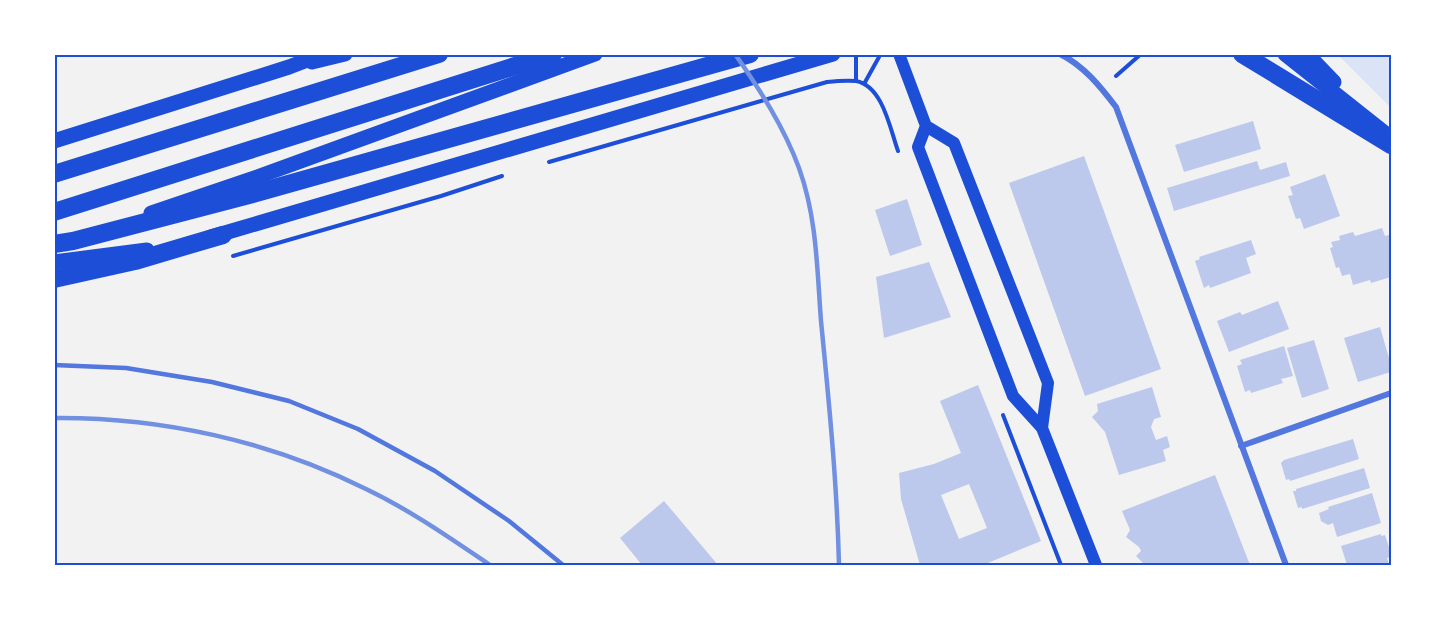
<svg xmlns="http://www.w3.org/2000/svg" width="1445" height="619" viewBox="0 0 1445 619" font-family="'PT Sans',sans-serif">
<rect width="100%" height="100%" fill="#f2f2f2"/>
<!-- green -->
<path fill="#dbe4f7" d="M1337,54H1391V108Z"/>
<!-- building -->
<path fill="#bdc9ec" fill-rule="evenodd" d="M1253,121L1261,149L1184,172L1175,145Z
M1084,156L1161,369L1085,396L1009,183Z
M1257,161L1260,170L1286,162L1290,176L1174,211L1167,188Z
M1325,174L1340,216L1304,229L1300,218L1296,219L1288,196L1293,195L1290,187Z
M907,199L922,245L890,256L875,210Z
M1382,228L1385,236L1389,235L1391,242V277L1371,283L1370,280L1353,285L1350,274L1342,276L1339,267L1336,268L1330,248L1333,247L1331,242L1340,240L1339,236L1353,232L1355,236Z
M1251,240L1256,254L1246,258L1251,273L1210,288L1209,285L1204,288L1195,261L1200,259L1199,257Z
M929,262L951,317L884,338L876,277Z
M1278,301L1289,329L1229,352L1217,321L1240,312L1242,315Z
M1380,327L1391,365V372L1358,382L1344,338Z
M1314,340L1329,389L1302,398L1287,348Z
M1284,346L1293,376L1281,379L1283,383L1251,393L1250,390L1245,392L1237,366L1242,364L1240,360Z
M978,385L1041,541L983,565H920L901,499L899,473L934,464L961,453L940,401ZM969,484L987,528L959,539L941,495Z
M1152,387L1161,417L1154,419L1151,427L1156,440L1167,436L1170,447L1163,450L1166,461L1119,475L1105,432L1092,417L1098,411L1097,404Z
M1353,439L1359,459L1290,481L1289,479L1286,480L1281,463L1284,460Z
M1364,468L1370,488L1302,509V507L1298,508L1293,491H1296V489Z
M1215,475L1250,565H1145L1136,556L1141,551L1139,547L1126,537L1130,530L1122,511Z
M1372,493L1381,523L1337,537L1333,523L1328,525L1321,521L1319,513L1329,509L1328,507Z
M664,501L718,565H642L620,538Z
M1381,534V536L1385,535L1391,553V557L1387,558L1389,564L1347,565L1341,546Z"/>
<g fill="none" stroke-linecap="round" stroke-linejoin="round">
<!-- path -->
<path stroke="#1d4ed8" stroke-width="4" d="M856,54V81
M1116,76L1141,54
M864,84L879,57
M549,162L827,82C836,81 846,80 856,81C883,86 890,129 898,151
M233,256L441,196L502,176
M1003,415L1061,565"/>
<!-- service -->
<path stroke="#5277de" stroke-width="4.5" d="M54,365L126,368L212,382L289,401L358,429L435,471L509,521L563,565"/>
<!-- minor -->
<path stroke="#5277de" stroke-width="6" d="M1060,54C1084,66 1100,86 1116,107L1286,565
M1241,446L1391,393"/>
<!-- secondary -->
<path stroke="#1d4ed8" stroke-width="12" d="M899,54L926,126L954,143L1048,383L1042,428
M926,126L918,147L1013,396L1042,428L1096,565"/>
<!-- primary -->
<path stroke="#1d4ed8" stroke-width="15" d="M1285,54L1391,138
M1307,54L1334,82
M312,62L345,54
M54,141L289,67L323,54
M151,213L257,177L595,54
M211,237L833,54
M54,262L147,250"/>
<!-- motorway -->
<path stroke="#1d4ed8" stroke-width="18" d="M1242,54L1391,145
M54,174L439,54
M54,212L553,54
M54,244L73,241L249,195L750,54
M54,279L135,261L223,235"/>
<!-- rail -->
<path stroke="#7290e2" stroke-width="4.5" d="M735,54C760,90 784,127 799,168C817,218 817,269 821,321C829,402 837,483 839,565
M54,418C161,417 270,441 366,489C410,510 450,538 490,565"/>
</g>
<!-- border -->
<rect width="1445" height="619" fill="none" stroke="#ffffff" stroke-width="111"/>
<rect x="56" y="56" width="1334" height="508" fill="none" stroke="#1d4ed8" stroke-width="2"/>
</svg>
